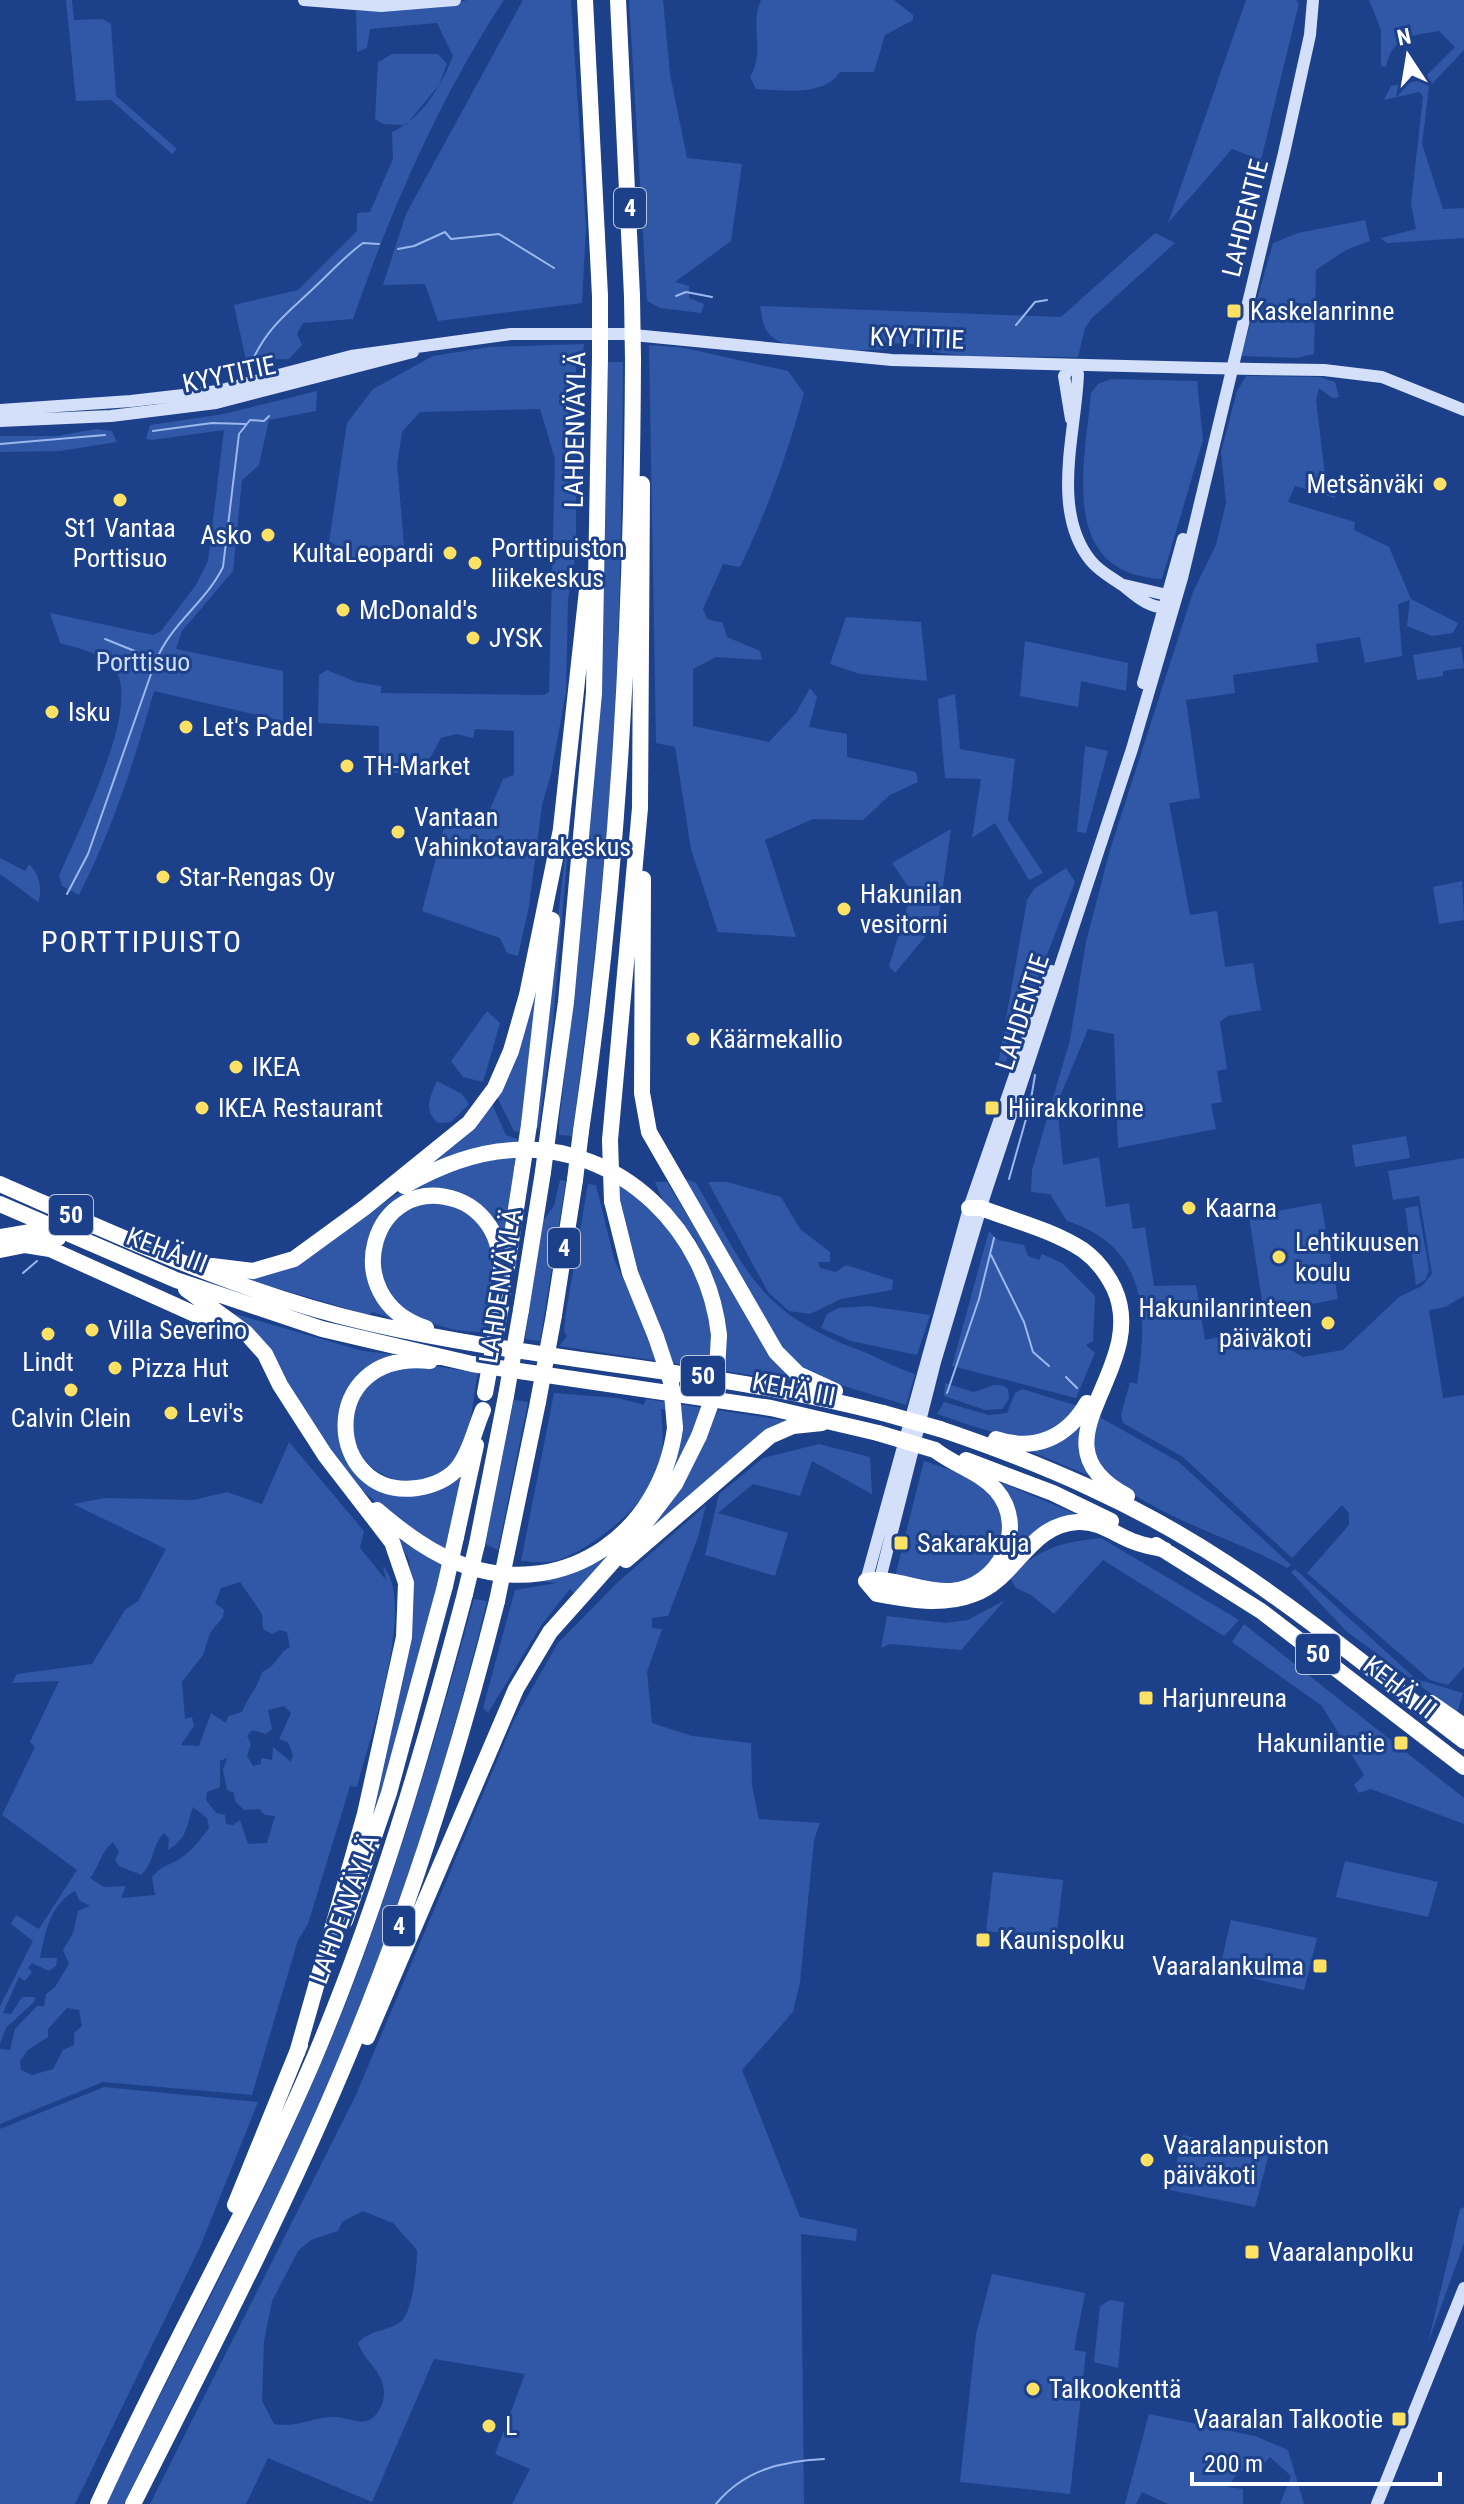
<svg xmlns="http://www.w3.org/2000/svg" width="1464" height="2504" viewBox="0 0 1464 2504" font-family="'Roboto Condensed',sans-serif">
<rect width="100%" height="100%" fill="#1d408a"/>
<!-- green -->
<path fill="#3058a7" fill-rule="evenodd" d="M66,0H72L74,20L103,19L111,24L116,96L177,149L172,154L111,100L76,101Z
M467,0H504C441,95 390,212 353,319L303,323L297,334L302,345L289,359L246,360L234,305L298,290L357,231V213L370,212L393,159L392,132C423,118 441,86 453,56L437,23L370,29L367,48L357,52L356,11L436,8Z
M523,0H571L586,228L582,303L438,321L425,284L383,285L406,214Z
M629,0H663L670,74L687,158L742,164L731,241L675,282L689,286V298L704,304L701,313L660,308L647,301Z
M761,0H894L913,15V20L885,35L874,72H840C823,97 784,90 756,89L750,77C766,51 749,25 761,0Z
M1246,0H1296L1299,3L1261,160L1232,149L1168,223Z
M1369,0H1464V50L1429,87L1422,144L1443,209L1464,208V238L1387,243L1381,238L1416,229L1411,204L1423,96L1419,92L1384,100L1391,86L1422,80L1455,47L1439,31C1414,35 1391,37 1386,67L1381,66V30Z
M392,54H438L447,64L439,85L406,125L383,124L375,119L378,62Z
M1365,220L1370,241L1346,250L1316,270L1314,354L1297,358L1241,356L1273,243L1298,233Z
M1155,233L1175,243L1092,318L1085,328L1078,357L967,356L933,352V345L888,343L887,349C860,350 789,355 770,335C762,327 762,316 760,306L1061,317Z
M584,344L582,362L576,365V550L568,600L566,692L551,774L542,805L529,906L518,956L507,953L500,938L422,911L446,820L485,821L503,779L514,775V731L475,729L473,738L456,734L441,738L426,765V775L379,772V726L318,723L319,675L327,670L356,682L381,686V693L544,695L549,692L555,459L540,409L420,412L402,432L397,464L405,556L398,563L345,560L338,546L329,542L347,423L373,389L433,356L489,347Z
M649,345L685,348L788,371L804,393C787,455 768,509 740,567L723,564L703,609L707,619L723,623L727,637L760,651L762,660L716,657L693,669V726L769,742L796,713L810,688L817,697L809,727L847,734V757L916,772L918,782L890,795L863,820L813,819L765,840L796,937L718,932L691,849L675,747L656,743Z
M608,362H623C622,478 621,593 615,708C608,851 591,994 572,1136L559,1135V1123C590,870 606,617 608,362Z
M1246,376L1319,377L1335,382L1339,397L1332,398L1319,388L1316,400L1325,475L1335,490V498L1295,486L1288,502L1355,522L1354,530L1389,547L1411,599L1458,623L1453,633L1432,636L1407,626L1410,600L1398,604L1402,656L1365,663L1360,637L1316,644L1318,662L1233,675L1235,693L1186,700L1200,798L1169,803L1190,915L1217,911L1225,967L1253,963L1261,1010L1228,1016L1220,1022L1227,1069L1217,1071L1222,1102L1211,1104L1216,1129L1118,1148L1114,1034L1088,1029L1057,1104L1063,1165L1099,1157L1106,1207L1129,1203L1133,1229L1145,1227L1154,1286L1196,1285L1205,1340L1254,1329L1303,1357L1343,1350L1399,1297L1422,1286L1432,1274L1419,1196L1393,1200L1388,1171L1464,1158V1296L1445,1307L1429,1310L1443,1398L1464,1395V1667L1448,1685L1430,1680L1307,1573L1349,1525V1513L1342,1505L1292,1558L1183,1457L1123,1423L1121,1415L1130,1382L1137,1384C1149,1313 1146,1246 1067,1221L1050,1194L1031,1192L1032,1170L1070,1040L1086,942L1110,850L1193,592L1216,545L1226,503L1221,452L1237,391Z
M1111,379L1197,381L1203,440L1162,579C1057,574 1085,463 1091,393L1098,384Z
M317,391L316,411L269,420L259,465L242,480L233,571L182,631L176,649L283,671V721L154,691C133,765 114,825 79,895L62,886L59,876C75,837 144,703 114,669C100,652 81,649 60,643L50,613L153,635L161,631L196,585L208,561L224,430L152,440L146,439L150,425L224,414Z
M96,429L112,431L117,442L60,451L0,452V436H57Z
M846,617L921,622L927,681L860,674L830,664Z
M1025,641L1128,663L1126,691L1081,681L1078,707L1020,696Z
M1461,647L1464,668L1443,671V676L1417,680L1413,655Z
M955,694L960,749L1015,759L1008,820L1043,873L1029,880L995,823L972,838L981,779L945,778L938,699Z
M1085,746L1108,751L1086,833L1077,832Z
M574,779L553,1022L539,1128L534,1126Z
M951,829L938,921L895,973L889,966L912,892L892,863Z
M0,858L25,871L29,864C39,873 43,890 38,902L0,874Z
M1066,868L1075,882L1006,1061L998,1064L1027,900L1035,888Z
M1462,881L1464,920L1439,924L1433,887Z
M543,950L520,1132L514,1131L497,1097Z
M487,1011L500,1023L483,1082L463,1077L451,1061Z
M437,1081L462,1094L469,1104L451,1122L438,1123C423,1110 430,1097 437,1081Z
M492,1104L506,1135L517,1139V1143L423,1168Z
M1406,1136L1410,1158L1355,1167L1352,1145Z
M519,1156L505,1246L463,1196L381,1215C352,1257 368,1288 398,1321L373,1312L369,1315L245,1279C311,1269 351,1220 406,1189C443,1168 478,1162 519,1156Z
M681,1177L696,1183C747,1271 757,1312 859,1350C880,1358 895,1368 915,1374L906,1405L811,1376L778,1344Z
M560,1180L566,1181L540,1341L525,1339L543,1221L554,1206Z
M617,1180L664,1218L722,1307L696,1240L663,1201L655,1182H667L766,1345L798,1382L559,1346L567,1336L564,1331L566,1312L588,1184L596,1185L614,1259L652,1343C644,1288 624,1236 617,1180Z
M708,1182H727L781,1197L800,1229L830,1252V1262H818L820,1268L836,1272L846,1265L893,1280L892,1290L841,1299L810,1314L789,1311L768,1292Z
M434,1202C443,1205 456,1205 464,1210C508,1232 491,1294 485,1332C435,1335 352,1297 385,1236C390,1227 395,1217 404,1212C412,1207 424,1205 434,1202Z
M1321,1203L1338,1299L1264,1313L1249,1216Z
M1418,1206L1429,1270L1425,1280L1416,1285L1405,1208Z
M989,1231L998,1240L1024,1245L1028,1256L1039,1260L1042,1254L1062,1263L1095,1296L1093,1341L1086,1345L1095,1353L1076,1398L952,1366Z
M868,1306L930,1315L917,1355L851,1341L821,1328L827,1314L838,1308Z
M228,1312L363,1351L398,1355L365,1370L341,1442L401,1495L426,1494L463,1474L446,1552L406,1529L352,1481Z
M429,1365L478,1373C473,1396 472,1424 464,1445C433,1523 323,1463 353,1404C359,1393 372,1382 381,1372Z
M945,1383L973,1392C988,1390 994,1379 1008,1389L1009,1399L1002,1409L985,1410L944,1396Z
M1022,1389L1078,1406C1047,1459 983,1429 937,1414L944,1402L989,1415L1007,1413L1015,1393Z
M554,1393L618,1398L644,1405L646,1399L788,1421L644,1538L667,1487L575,1594L570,1589L542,1624L488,1713L483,1708L515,1590L557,1583L539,1581L609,1553L674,1463L682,1412L661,1409C663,1431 665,1455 656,1476C643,1507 589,1551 558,1560C546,1564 534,1562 521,1561Z
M514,1400L528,1402L498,1550L485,1544Z
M1096,1415L1179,1462L1291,1565L1287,1568C1236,1538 1133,1511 1098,1463C1088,1450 1092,1430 1096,1415Z
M1082,1420L1097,1479L1025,1449Z
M289,1442L364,1531L360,1548L386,1580L383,1566C417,1603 369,1740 357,1787L350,1786L308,1924L298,1940L252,2095L103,2082L0,2124V2049L10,2050L15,2029L37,2006H44L46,1994L55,1987L69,1964L63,1950L73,1933L78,1911L90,1906L79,1900L75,1891C51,1903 45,1932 40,1958H57L56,1966L49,1971L32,1963L28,1968L32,1972L25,1981L19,1977L3,2013L11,2014L22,1997H35V2001L6,2028L0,2044V2006L33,1941L11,1924L16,1915L39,1929L77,1870L2,1815L35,1747L30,1742L59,1681L12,1683L17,1674L92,1664L125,1610L138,1601L166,1549L73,1504L105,1498L194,1500L227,1492L262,1504ZM240,1582L262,1614L263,1629L272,1634L280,1630L287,1632L290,1647C278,1653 277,1666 262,1672C258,1688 248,1696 242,1712L228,1716L226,1723L211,1713L199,1746L181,1745L194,1726L192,1717L185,1719L182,1682L203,1655L210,1633L223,1617L224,1610L215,1603L221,1588ZM284,1706L291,1713L279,1739L288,1742L293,1755L291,1762L273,1747L272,1760L261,1758V1764L253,1766L247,1756L251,1744L247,1736L252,1730L266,1734L272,1729L268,1710ZM227,1758L223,1770L227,1790L234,1793L235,1801L244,1810L259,1809L265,1815L275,1816L267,1843L248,1844L240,1820L233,1825L226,1824L225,1815L216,1813L206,1800L207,1792L220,1787V1761ZM193,1807L207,1818L209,1828C200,1840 188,1856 174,1862C164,1867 160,1868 152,1877L155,1895L121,1898L126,1886L104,1887L90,1878C100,1866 100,1853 113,1842L119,1852L115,1860L119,1866L141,1875C155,1862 151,1846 164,1833L169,1839L168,1850C188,1838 186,1826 193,1807ZM67,2008L79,2010L82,2026L74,2033V2045L63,2050L53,2069L32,2075L21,2070L20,2061L28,2050L48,2037V2029Z
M819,1444L870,1457L872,1494L812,1461L800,1496L753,1484L718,1513L788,1533L775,1576L705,1555L719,1494L763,1458Z
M924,1461L969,1476L997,1500L1005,1528L999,1554L972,1580L941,1586L895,1577Z
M993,1479L1083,1517L1074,1519L1002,1570L1012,1546Z
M706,1505L698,1537L668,1616L652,1618V1628L662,1629L647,1672L652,1723L692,1736L751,1743L752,1786L759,1819L820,1823L814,1840L800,1982L793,2012L742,2070L800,2217L857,2229L856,2241L801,2234L804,2504H512L530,2469L495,2454L525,2374L434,2359L372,2502L268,2458L246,2504H150L355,2097L515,1718L558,1643L617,1583ZM363,2211L393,2223L417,2250C417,2267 413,2315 399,2323C384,2332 370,2330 358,2343C364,2361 383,2371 384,2391C385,2402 377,2419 366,2421C356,2423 344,2417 335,2417C311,2417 299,2428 274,2424L262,2401L264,2341L272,2301L298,2251L311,2240L338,2231L342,2222Z
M398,1538L443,1566L384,1784L350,1890L412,1583L409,1560Z
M1101,1538L1239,1620L1224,1636L1103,1560L1054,1614L1031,1595L1016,1588L1010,1577C1039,1548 1062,1542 1101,1538Z
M1295,1569L1416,1679L1463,1693L1457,1713L1346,1631L1291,1572Z
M474,1599L487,1601C452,1747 407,1889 352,2028C286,2192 201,2346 124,2504H106C186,2339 276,2179 344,2008C396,1875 436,1737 474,1599Z
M1005,1600L961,1650L890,1644L881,1648L887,1616L946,1623L968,1620Z
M1244,1624L1464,1798V1824L1371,1789L1359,1793L1354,1785L1364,1775L1322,1706L1232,1642Z
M1345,1861L1438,1882L1428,1917L1336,1897Z
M993,1872L1063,1880L1056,1939L986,1931Z
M1231,1920L1317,1938L1304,1990L1219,1971Z
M104,2087L258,2102L200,2247L75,2504H0V2129Z
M1183,2135L1269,2154L1255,2207L1170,2190Z
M1464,2207V2243L1428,2343L1460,2209Z
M992,2274L1085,2293L1074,2350L1086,2352L1070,2494L960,2482L976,2334Z
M1110,2300L1124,2302L1118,2368L1094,2362L1100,2306Z
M1149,2414L1255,2436L1288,2450L1304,2504H1280L1291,2476L1270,2457L1256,2472L1239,2470L1228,2487L1243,2489V2504H1168L1142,2492L1136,2504H1125Z"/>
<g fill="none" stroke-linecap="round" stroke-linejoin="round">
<!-- stream -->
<path stroke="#9bb8ee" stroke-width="2" d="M398,249L414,246L445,232L451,239L499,234L554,268
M676,296L686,292L712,297
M1016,325L1035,302L1047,300
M252,361C269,325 289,312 317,285C333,270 345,256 363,243L379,244
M153,431L212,423L246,424
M0,444L105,435
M105,639L157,660
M159,654C175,621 207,600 223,567L239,434L250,420L264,421L269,416
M67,894L88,854L151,674
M1009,1179L1030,1105L1035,1075
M991,1255L1024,1322L1033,1352L1049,1366
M23,1273L37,1261
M1066,1377L1077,1388
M947,1393L979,1299L994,1238
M716,2504C744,2470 782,2461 824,2459"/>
<!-- secondary -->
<path stroke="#d4dff9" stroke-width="12" d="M304,0L381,6L455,0
M1072,365L1078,374C1076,432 1050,511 1091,561C1101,573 1113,578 1125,587C1137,597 1152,610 1169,607
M1255,369L1324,370L1382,377L1464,410
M0,410L131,401L218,391L351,356L511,334H623L892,360L1206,368
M1071,419L1064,376L1072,365
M0,421L111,416L216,403L413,352
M1124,585L1167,595L1170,599
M1143,683L1183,539
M866,1581L969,1208L1051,971
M878,1587L935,1362L985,1194L1132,749L1182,578L1284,153L1310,35L1313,0
M1377,2504L1464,2288"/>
<!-- highway -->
<path stroke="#fff" stroke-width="16" d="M585,0L600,296
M618,0L632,296
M560,837L587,590
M643,879L642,1093L649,1132L776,1352L798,1374L835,1391
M529,1125L552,920
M549,1126L566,1002L594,693L600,357
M581,1131C619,875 632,618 633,360
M610,1140L640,808L642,484
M0,1184C121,1237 239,1293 369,1323C539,1362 714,1369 883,1413
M404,1186C437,1167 474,1152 513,1150C621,1143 708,1232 719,1335
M612,1201L630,1273L656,1337
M0,1204L176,1280L322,1329L472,1364L771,1408L878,1433
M969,1208H981C1015,1221 1052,1230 1083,1250C1097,1260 1107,1274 1114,1288C1152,1371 1025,1442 1127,1496
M0,1237L31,1232L58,1238
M0,1250L25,1245L50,1249L221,1326
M212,1266L253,1271L294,1259L364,1208L469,1123L495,1088L511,1051L527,995L561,829
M507,1267L522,1170
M186,1289L246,1333L265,1354L280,1385L325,1455L392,1542L406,1583L404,1637L365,1814L297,2053
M521,1310L543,1172
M554,1315L575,1180
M426,1328C334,1298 373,1171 457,1200C474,1206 488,1220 495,1237C502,1254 501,1274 503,1292
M430,1361C314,1349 325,1501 417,1488C432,1486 450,1479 459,1466C471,1450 475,1428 483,1410
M940,1429C1041,1463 1137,1504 1226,1563C1309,1617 1385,1681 1464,1741
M996,1439C1034,1452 1067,1438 1087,1403
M935,1450C954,1465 980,1472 996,1490C1029,1528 999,1588 951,1591C922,1593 894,1576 866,1581L877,1594C908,1600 943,1606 974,1594C1016,1579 1029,1524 1078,1522C1101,1521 1115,1535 1135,1542C1145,1546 1156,1547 1165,1550
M966,1460L1053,1493L1111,1521
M377,1510C404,1533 433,1555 466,1566C569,1600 661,1531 675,1428
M456,1537L476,1445
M477,1544L506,1396
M1156,1545L1261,1611L1464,1767
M507,1552L538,1402
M626,1560L770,1436L793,1426L822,1423
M1431,1703L1464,1726
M345,1921L389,1793L445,1586
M367,2037L516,1689L550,1632L633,1539L675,1484L699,1436
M235,2205L300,2045
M98,2504C166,2355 248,2212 313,2061C377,1910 423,1753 465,1594
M133,2504C205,2361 279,2220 341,2073C406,1920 456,1763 497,1601"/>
<!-- secondary-bridge -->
<path stroke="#d4dff9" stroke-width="12" d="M1206,368L1255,369"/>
<!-- highway-bridge -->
<path stroke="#fff" stroke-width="16" d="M600,296V357
M632,296L633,360
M610,1140L612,1201
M522,1170L529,1125
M543,1172L549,1126
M575,1180L581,1131
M656,1337L671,1382L675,1428
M485,1393L501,1306
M506,1396L521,1310
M538,1402L554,1315
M883,1413L940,1429
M878,1433L935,1450
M699,1436L716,1389L719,1335
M445,1586L456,1537
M465,1594L477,1544
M497,1601L507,1552"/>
</g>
<!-- markers -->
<g fill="#fce165" stroke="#1d408a" stroke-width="3">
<rect x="1226" y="303" width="16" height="16" rx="4"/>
<circle cx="1440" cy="484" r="8"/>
<circle cx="120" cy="500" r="8"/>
<circle cx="268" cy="535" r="8"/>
<circle cx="450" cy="553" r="8"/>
<circle cx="475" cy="563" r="8"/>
<circle cx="343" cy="610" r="8"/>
<circle cx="473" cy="638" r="8"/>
<circle cx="52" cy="712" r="8"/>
<circle cx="186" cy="727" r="8"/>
<circle cx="347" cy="766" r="8"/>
<circle cx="398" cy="832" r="8"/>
<circle cx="163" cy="877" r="8"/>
<circle cx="844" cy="909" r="8"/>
<circle cx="693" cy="1039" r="8"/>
<circle cx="236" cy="1067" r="8"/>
<circle cx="202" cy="1108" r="8"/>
<rect x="984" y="1100" width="16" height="16" rx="4"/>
<circle cx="1189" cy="1208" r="8"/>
<circle cx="1279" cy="1257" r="8"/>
<circle cx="1328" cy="1323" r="8"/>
<circle cx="92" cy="1330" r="8"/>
<circle cx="48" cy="1334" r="8"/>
<circle cx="115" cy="1368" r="8"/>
<circle cx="71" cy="1390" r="8"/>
<circle cx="171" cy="1413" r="8"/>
<rect x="893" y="1535" width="16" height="16" rx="4"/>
<rect x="1138" y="1690" width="16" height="16" rx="4"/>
<rect x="1393" y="1735" width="16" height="16" rx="4"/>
<rect x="975" y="1932" width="16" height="16" rx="4"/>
<rect x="1312" y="1958" width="16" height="16" rx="4"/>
<circle cx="1147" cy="2160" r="8"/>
<rect x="1244" y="2244" width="16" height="16" rx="4"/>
<circle cx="1033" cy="2389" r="8"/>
<rect x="1391" y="2411" width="16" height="16" rx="4"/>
<circle cx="489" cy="2426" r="8"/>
</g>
<g text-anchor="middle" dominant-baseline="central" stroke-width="6" stroke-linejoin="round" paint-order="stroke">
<!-- shield labels -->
<g fill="#1d408a" stroke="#bbc6dc" stroke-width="2">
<rect x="614" y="188" width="32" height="40" rx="6"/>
<rect x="49" y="1195" width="44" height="40" rx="6"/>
<rect x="548" y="1228" width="32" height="40" rx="6"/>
<rect x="681" y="1356" width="44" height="40" rx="6"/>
<rect x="1296" y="1634" width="44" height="40" rx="6"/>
<rect x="383" y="1906" width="32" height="40" rx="6"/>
</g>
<g font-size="24" font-weight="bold" fill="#fff">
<text x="630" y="208">4</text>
<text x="71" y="1215">50</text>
<text x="564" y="1248">4</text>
<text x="703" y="1376">50</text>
<text x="1318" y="1654">50</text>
<text x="399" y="1926">4</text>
</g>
<!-- street labels -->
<g font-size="26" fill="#fff" stroke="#1d408a">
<text transform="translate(1245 218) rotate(-76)">LAHDENTIE</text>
<text transform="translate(917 338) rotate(2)">KYYTITIE</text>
<text transform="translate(229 374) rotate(-12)">KYYTITIE</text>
<text transform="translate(575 430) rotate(-89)">LAHDENVÄYLÄ</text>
<text transform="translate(1022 1012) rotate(-72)">LAHDENTIE</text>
<text transform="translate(167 1250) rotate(21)">KEHÄ III</text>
<text transform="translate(500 1286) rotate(-81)">LAHDENVÄYLÄ</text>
<text transform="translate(794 1389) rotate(11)">KEHÄ III</text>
<text transform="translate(1400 1687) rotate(38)">KEHÄ III</text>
<text transform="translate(344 1909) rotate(-70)">LAHDENVÄYLÄ</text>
</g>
<!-- poi labels -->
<g font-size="26" fill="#fff" stroke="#1d408a" text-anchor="start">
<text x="1250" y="311">Kaskelanrinne</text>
<text x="1424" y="484" text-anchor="end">Metsänväki</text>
<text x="120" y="528" text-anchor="middle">St1 Vantaa<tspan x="120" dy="30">Porttisuo</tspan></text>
<text x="252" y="535" text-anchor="end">Asko</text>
<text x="491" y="548">Porttipuiston<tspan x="491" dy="30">liikekeskus</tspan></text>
<text x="434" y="553" text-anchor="end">KultaLeopardi</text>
<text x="359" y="610">McDonald's</text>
<text x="489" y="638">JYSK</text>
<text x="68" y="712">Isku</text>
<text x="202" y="727">Let's Padel</text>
<text x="363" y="766">TH-Market</text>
<text x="414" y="817">Vantaan<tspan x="414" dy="30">Vahinkotavarakeskus</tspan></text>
<text x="179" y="877">Star-Rengas Oy</text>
<text x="860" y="894">Hakunilan<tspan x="860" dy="30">vesitorni</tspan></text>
<text x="709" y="1039">Käärmekallio</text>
<text x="252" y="1067">IKEA</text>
<text x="218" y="1108">IKEA Restaurant</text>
<text x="1008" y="1108">Hiirakkorinne</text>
<text x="1205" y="1208">Kaarna</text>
<text x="1295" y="1242">Lehtikuusen<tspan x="1295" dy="30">koulu</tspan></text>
<text x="1312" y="1308" text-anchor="end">Hakunilanrinteen<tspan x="1312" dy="30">päiväkoti</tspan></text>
<text x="108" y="1330">Villa Severino</text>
<text x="48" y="1362" text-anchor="middle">Lindt</text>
<text x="131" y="1368">Pizza Hut</text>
<text x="187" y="1413">Levi's</text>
<text x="71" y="1418" text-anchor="middle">Calvin Clein</text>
<text x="917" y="1543">Sakarakuja</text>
<text x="1162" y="1698">Harjunreuna</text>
<text x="1385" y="1743" text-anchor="end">Hakunilantie</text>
<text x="999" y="1940">Kaunispolku</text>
<text x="1304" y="1966" text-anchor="end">Vaaralankulma</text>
<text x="1163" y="2145">Vaaralanpuiston<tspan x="1163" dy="30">päiväkoti</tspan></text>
<text x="1268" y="2252">Vaaralanpolku</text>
<text x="1049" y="2389">Talkookenttä</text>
<text x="1383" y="2419" text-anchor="end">Vaaralan Talkootie</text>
<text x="505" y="2426">L</text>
</g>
<!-- park labels -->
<g font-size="26" fill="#cddcf9" stroke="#1d408a">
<text x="143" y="662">Porttisuo</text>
</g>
<!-- quarter labels -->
<g font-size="30" letter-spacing="2" fill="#fff" stroke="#1d408a">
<text x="142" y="941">PORTTIPUISTO</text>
</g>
</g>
<!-- north arrow -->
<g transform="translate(1408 56) rotate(348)" stroke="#1d408a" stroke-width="6" paint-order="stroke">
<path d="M0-6L14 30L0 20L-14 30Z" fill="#ffffff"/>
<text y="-12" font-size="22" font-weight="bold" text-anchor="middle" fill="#ffffff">N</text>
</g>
<!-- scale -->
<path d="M1192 2472v12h248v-12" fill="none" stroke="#ffffff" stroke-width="4"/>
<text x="1204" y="2472" font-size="24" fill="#ffffff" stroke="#1d408a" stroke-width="6" paint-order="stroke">200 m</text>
</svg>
